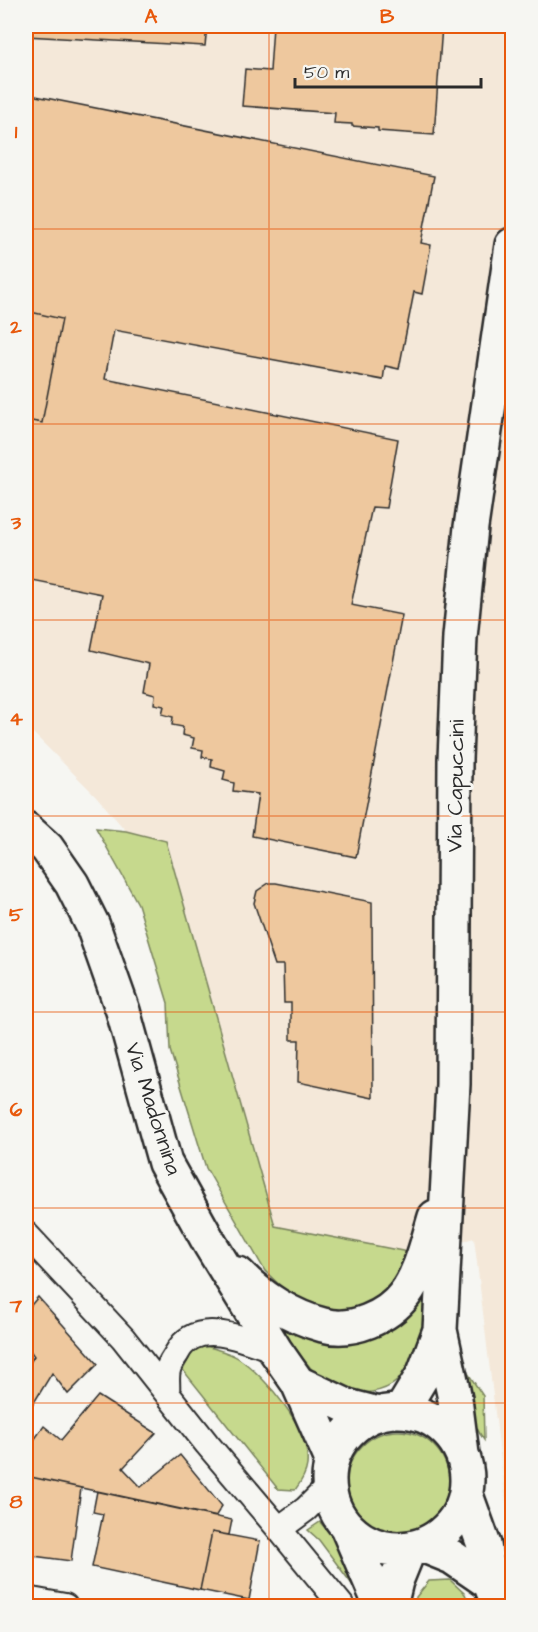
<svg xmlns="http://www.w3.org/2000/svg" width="538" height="1632" viewBox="0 0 538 1632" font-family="'Architects Daughter',sans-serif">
<rect width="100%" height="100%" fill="#f6f6f2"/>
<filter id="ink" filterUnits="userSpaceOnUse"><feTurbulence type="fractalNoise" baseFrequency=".0167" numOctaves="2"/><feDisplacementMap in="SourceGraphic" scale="12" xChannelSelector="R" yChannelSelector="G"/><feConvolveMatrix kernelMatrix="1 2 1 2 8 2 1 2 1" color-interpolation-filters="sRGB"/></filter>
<g filter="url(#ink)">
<!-- built -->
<path fill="#f4e8d9" d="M26,26H512V1553L474,1238L418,1254L275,1226L166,841L126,831L96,796L26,726Z"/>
<!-- green -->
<path fill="#c6d98d" stroke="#78825c" stroke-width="1.5" d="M96,828L126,831L166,841L275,1226L418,1254L392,1284L364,1308L318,1312L293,1298L265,1271L206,1168L170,1050L168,1003L138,904Z
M428,1279C422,1324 424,1391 362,1393C350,1393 334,1391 324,1382C304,1364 289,1337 273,1316L335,1338Z
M207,1346C217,1350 229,1352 238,1358C266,1377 311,1429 307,1465C306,1474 301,1482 295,1490L278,1489L183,1370L193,1350Z
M460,1361L483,1396L484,1440C467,1416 464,1389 460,1361Z
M347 1482a51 51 0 1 1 102 0a51 51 0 1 1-102 0Z
M320,1522L341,1547L360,1595L319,1540L308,1530Z
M450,1580L465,1594L470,1606H415L416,1597L429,1581Z"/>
<!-- building -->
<path fill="#eec89e" stroke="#2b2b2b" stroke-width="1.5" d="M26,26H207L205,46L26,36Z
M273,26H442L434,135L378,131V128L352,126V124L334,123L335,113L242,106L245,69L270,71Z
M26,94L434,176L421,243L431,245L422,294L414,292L399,369L385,366L383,380L114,330L105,379L398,439L386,508L372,507L351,605L402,615L356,857L252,836L258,794L233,791L234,783L223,780L225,771L211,767L212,759L202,757L203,750L192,748L194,738L182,735L183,727L172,725L173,717L162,714L164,706L154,704L155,695L144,692L149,664L91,650L102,594L26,579V420L42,423L62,319L26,311Z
M26,311L62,319L42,423L26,420Z
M269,883H276L372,902L373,1098L298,1082L299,1040H291V1003H284L283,965H275L254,903L257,891Z
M38,1297L98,1364L68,1394L52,1373L27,1414L26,1413V1364L28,1366L34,1356L26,1345V1311Z
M98,1396L156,1433L123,1468L141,1487L180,1455L222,1506L215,1517L26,1476V1479V1451L44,1426L61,1440Z
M26,1476L81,1488L71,1561L26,1555Z
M97,1491L232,1520L229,1535L212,1532L200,1590L92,1567L103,1514L93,1512Z
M212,1532L260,1541L249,1600L200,1590Z"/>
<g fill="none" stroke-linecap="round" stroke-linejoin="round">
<!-- street casing -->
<g stroke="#2b2b2b" stroke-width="28">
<path id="street" d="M26,1234L123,1338L207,1444L279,1529L342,1606
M167,1393C168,1386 166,1377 168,1370C169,1364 174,1358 177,1353C196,1316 245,1340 275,1350
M279,1529L306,1509L330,1485
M26,1599L65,1606"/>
</g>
<!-- secondary casing -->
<g stroke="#2b2b2b" stroke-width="38">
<path id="secondary" d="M26,829L47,848L72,884L93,926L123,1011L165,1163L210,1244L275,1350L298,1383L332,1460
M238,1274C260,1297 292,1317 323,1325C352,1333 388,1317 405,1294C421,1272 427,1243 435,1217
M440,1330L455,1399L462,1454
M298,1383L347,1406L378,1414
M401,1411L424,1373L440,1330L453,1084L455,759L460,637L471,527L512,245
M329 1480a69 69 0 1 1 138 0a69 69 0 1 1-138 0Z
M466,1495L484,1545L490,1583L499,1606
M347,1527L381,1606
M422,1545L452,1557L490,1583
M390,1606L396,1581L409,1549"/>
</g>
<!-- street -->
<use href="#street" stroke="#f6f6f2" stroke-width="24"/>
<!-- secondary -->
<use href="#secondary" stroke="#f6f6f2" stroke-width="33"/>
</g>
</g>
<!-- grid -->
<path fill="none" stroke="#e8590c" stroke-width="1.5" stroke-opacity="0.55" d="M269,26V1606M26,229H512M26,424H512M26,620H512M26,816H512M26,1012H512M26,1208H512M26,1403H512"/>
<g text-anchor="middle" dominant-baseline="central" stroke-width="6" stroke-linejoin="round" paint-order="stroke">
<!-- street labels -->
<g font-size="22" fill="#2b2b2b" stroke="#f6f6f2">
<text transform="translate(456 786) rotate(-89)">Via Capuccini</text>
<text transform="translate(153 1109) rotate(72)">Via Madonnina</text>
</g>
</g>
<!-- margin -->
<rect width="538" height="1632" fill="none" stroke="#f6f6f2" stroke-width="66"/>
<!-- scale -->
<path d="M295 78v9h186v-9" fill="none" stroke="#2b2b2b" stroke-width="3"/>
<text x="304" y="78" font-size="18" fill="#2b2b2b" stroke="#f6f6f2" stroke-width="4.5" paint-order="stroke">50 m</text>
<rect x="33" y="33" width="472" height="1566" fill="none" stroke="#e8590c" stroke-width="2"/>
<g font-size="20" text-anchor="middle" font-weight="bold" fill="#e8590c">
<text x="151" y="23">A</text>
<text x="387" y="23">B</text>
<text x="16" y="138">1</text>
<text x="16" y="333">2</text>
<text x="16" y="529">3</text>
<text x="16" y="725">4</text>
<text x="16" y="921">5</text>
<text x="16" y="1116">6</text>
<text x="16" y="1312">7</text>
<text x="16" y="1508">8</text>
</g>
</svg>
